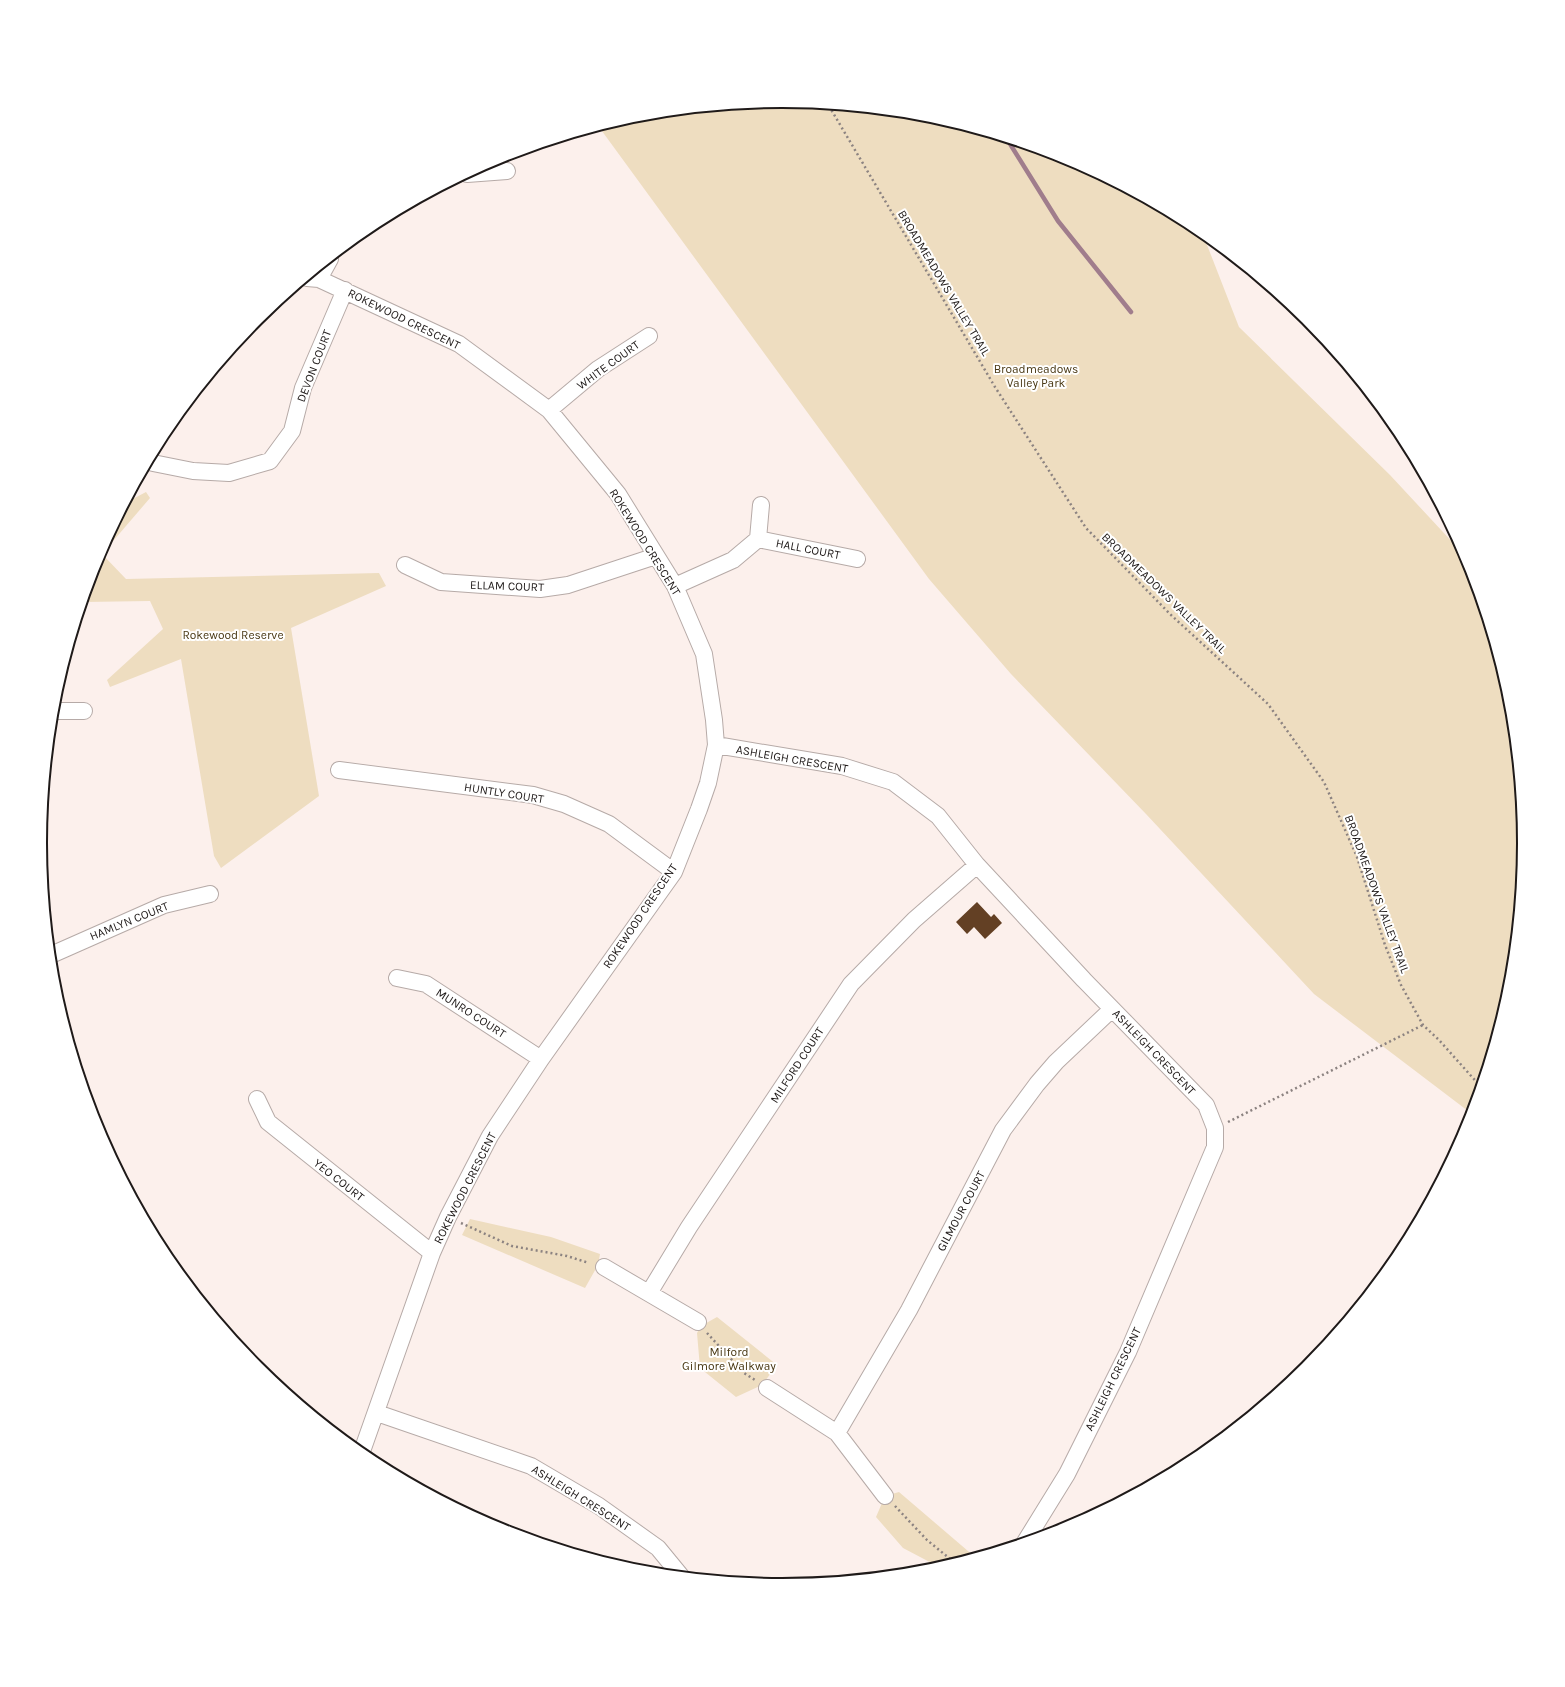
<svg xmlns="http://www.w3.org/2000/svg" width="1565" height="1687" viewBox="0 0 1565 1687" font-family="Karla,sans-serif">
<rect width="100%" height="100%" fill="#fcf0ec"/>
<!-- green -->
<path fill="#eeddc0" d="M783,101L928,115L1067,158L1195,226L1202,232L1239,327L1390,475L1469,560L1511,699L1525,844L1511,989L1472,1114L1314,994L1146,814L1011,674L929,579L599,127L638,115Z
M146,492L150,498L102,554L126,579L379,573L386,586L291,628L319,796L221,868L214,856L181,659L110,687L107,680L163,629L150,601L84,602L97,559L127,502Z
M470,1219L551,1237L600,1254L598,1265L585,1288L462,1235Z
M717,1317L777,1365L762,1385L736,1397L700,1368L697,1333L701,1326Z
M899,1492L975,1557L941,1568L903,1548L876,1517L885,1496Z"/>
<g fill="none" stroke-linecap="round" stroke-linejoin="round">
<!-- stream -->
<path stroke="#a07d8c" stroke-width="4.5" d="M1007,139L1058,221L1131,312"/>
</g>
<!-- building -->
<path fill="#634024" d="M977,902L991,917L994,914L1002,923L985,939L974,927L967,934L956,922Z"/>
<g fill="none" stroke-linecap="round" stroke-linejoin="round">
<!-- minor casing -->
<g stroke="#b6aaa7" stroke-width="18">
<path id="minor" d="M467,174L507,171
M307,278L319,279L459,344L549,410L618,494L675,586L704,654L714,720L716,745L708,783L699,809L674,872L541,1059L490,1136L448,1217L432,1253L361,1454
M319,279L330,259
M549,410L598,369L649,336
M153,463L193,471L229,473L270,461L292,431L303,388L345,290
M761,505L758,539L857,559
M405,565L441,582L540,589L568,585L656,556
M675,586L733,560L758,539
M53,711H84
M716,745L842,766L893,782L938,816L977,865L1084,980L1206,1105L1215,1128V1147L1128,1352L1067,1474L1025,1542
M339,770L533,795L564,804L609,824L674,872
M51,955L164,905L210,894
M397,978L426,984L541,1059
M257,1099L268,1122L432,1253
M604,1267L698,1322
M649,1293L689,1227L851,984L914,920L977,865
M767,1388L837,1433L885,1496
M377,1413L531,1466L599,1506L658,1548L681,1576
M837,1433L909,1310L1003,1130L1037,1084L1056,1062L1112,1009"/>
</g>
<!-- path -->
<path stroke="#8c8381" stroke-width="2.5" stroke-dasharray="2 3" stroke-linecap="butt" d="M829,106L995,387L1086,528L1171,615L1268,704L1324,782L1357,857L1385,945L1401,985L1423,1025L1439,1040L1481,1087
M1228,1122L1423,1025
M461,1223L512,1246L567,1256L589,1263
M707,1333L744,1373L755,1380
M895,1506L927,1540L955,1563"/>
<!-- minor -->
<use href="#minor" stroke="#fff" stroke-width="16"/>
</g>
<g text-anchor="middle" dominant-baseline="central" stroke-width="4" stroke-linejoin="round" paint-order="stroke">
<!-- street labels -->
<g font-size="12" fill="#1f1a19" stroke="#fff">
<text transform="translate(944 283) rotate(59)">BROADMEADOWS VALLEY TRAIL</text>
<text transform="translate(404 319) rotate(26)">ROKEWOOD CRESCENT</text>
<text transform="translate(608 365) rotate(-36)">WHITE COURT</text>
<text transform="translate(314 366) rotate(-69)">DEVON COURT</text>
<text transform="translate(645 542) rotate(58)">ROKEWOOD CRESCENT</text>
<text transform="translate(808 549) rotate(11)">HALL COURT</text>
<text transform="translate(507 586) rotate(2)">ELLAM COURT</text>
<text transform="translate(1164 593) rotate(44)">BROADMEADOWS VALLEY TRAIL</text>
<text transform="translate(792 759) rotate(10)">ASHLEIGH CRESCENT</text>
<text transform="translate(504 793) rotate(9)">HUNTLY COURT</text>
<text transform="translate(1377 894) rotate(70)">BROADMEADOWS VALLEY TRAIL</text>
<text transform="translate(640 916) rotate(-56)">ROKEWOOD CRESCENT</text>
<text transform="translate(129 921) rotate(-22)">HAMLYN COURT</text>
<text transform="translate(471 1013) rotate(33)">MUNRO COURT</text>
<text transform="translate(1154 1052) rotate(46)">ASHLEIGH CRESCENT</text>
<text transform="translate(797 1065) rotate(-57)">MILFORD COURT</text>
<text transform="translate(339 1180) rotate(38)">YEO COURT</text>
<text transform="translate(465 1188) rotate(-63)">ROKEWOOD CRESCENT</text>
<text transform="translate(961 1211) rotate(-62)">GILMOUR COURT</text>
<text transform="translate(1113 1379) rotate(-64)">ASHLEIGH CRESCENT</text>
<text transform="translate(581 1498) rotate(32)">ASHLEIGH CRESCENT</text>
</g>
<!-- park labels -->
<g font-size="12" fill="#493814" stroke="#fff">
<text x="1036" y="369">Broadmeadows<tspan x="1036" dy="14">Valley Park</tspan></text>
<text x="233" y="635">Rokewood Reserve</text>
<text x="729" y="1352">Milford<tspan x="729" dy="14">Gilmore Walkway</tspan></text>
</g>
</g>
<!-- crop -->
<path d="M0 0H1565V1687H0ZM47 843a735 735 0 1 1 1470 0a735 735 0 1 1-1470 0Z" fill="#fff" fill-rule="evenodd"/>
<path fill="none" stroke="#1f1a19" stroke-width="2" d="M47 843a735 735 0 1 1 1470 0a735 735 0 1 1-1470 0Z"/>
</svg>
